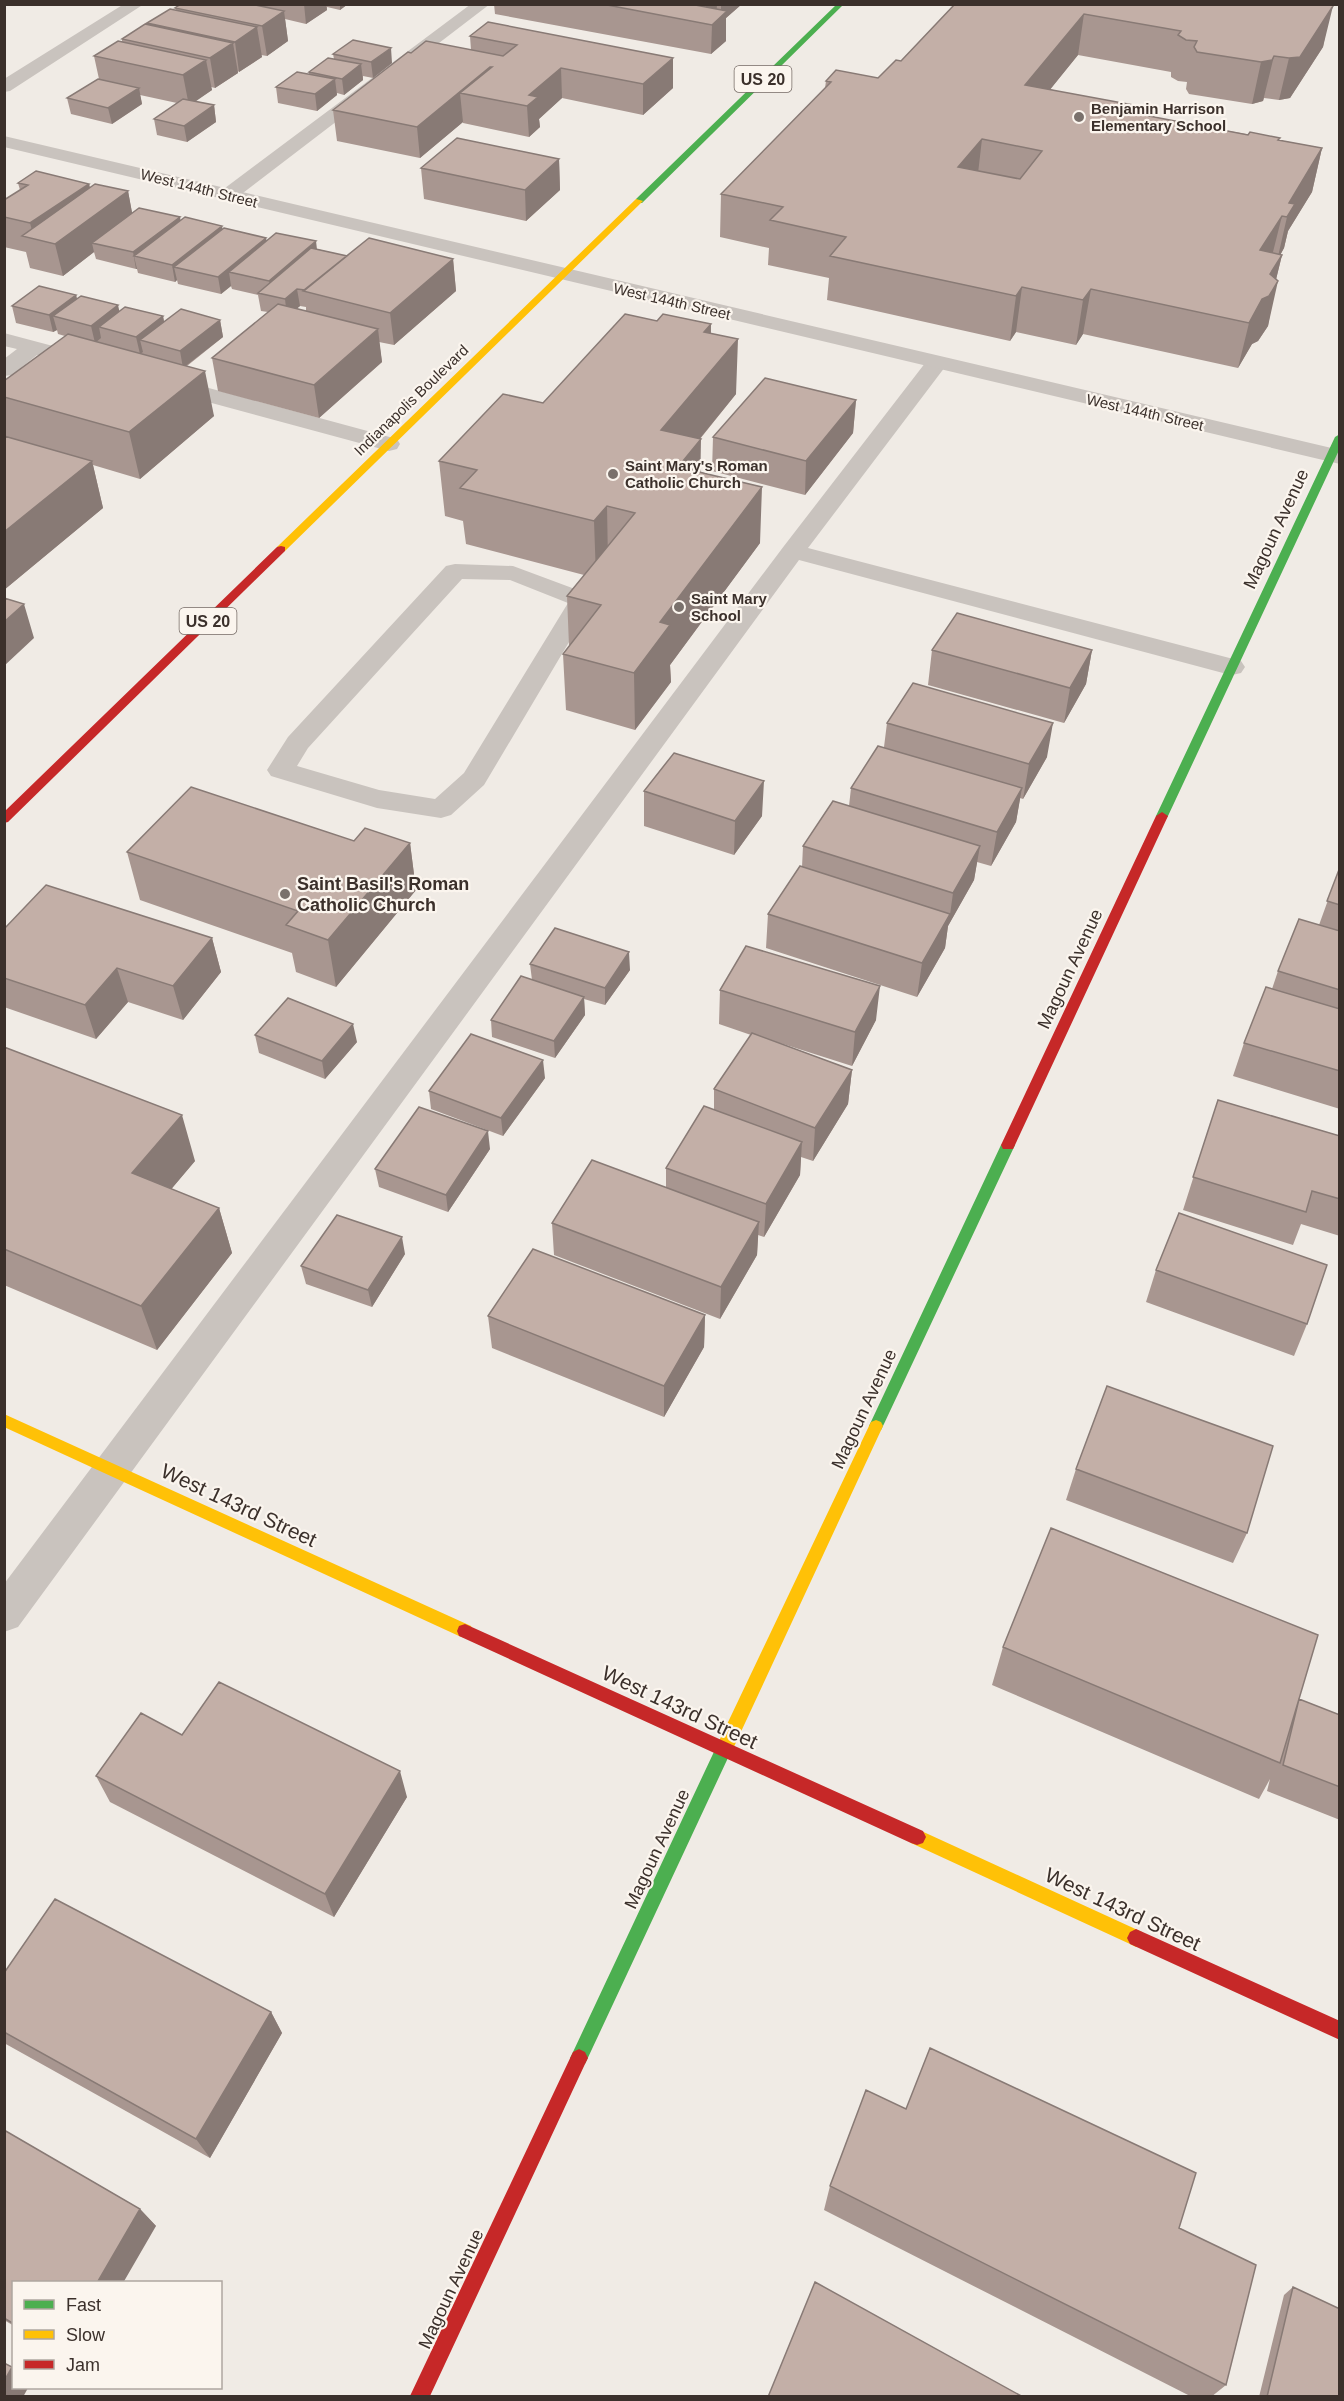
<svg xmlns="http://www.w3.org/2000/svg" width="1344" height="2401" viewBox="0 0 1344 2401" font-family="Helvetica,sans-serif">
<rect width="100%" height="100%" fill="#f0ebe5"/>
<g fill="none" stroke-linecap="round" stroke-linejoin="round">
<!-- lane -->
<path fill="#c9c3be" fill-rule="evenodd" d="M471,4H490L235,199H221L218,195L221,191Z
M4,333L98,358L101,363L98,368L90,370L37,355L12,375L4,376V359L17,349L4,346Z
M937,356L945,358L948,363L808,548L1241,661L1245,667L1241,673L1232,675L1223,673L799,560L18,1627L4,1632V1584L784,546L929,358Z
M168,377L397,439L400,444L397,449L389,451L160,389L157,384L160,379Z
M455,564L513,566L591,595L594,600L484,785L451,815L441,818L377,808L271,776L267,770L288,737L446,566ZM462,579L510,580L568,603L464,773L435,799L379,790L297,766L308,748Z"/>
<!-- street -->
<path fill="#c9c3be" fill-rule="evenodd" d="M124,4H144L10,91L4,92V79Z
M4,136L1340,450V464L4,147Z"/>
<!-- fast -->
<path fill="#4caf50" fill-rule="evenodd" d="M837,4H844L642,203H636V199Z
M1340,434V448L1168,816L1166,819H1158L1156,816L1335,437Z
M1008,1140L1015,1145L883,1426L881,1430L876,1432L871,1430L869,1426L1001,1145Z
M726,1737L732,1739L734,1745L585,2064L579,2067L573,2064L570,2058L573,2052L720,1739Z"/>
<!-- slow -->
<path fill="#ffc107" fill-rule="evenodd" d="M636,199L643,201L285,551H277V547Z
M4,1414L471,1626L473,1631L471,1636L465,1638L459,1636L4,1427Z
M876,1420L881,1422L883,1426L732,1751L726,1753L720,1751L718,1745L720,1739L869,1426L871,1422Z
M917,1829L1142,1932L1145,1938L1142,1944L1136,1947L1130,1944L911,1843L908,1837L911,1831Z"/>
<!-- jam -->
<path fill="#c62828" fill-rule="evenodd" d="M281,546L285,547V551L8,822L4,823V812L277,547Z
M1162,812L1168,816L1015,1145L1013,1149H1003L1001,1145L1156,816Z
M465,1624L923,1831L926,1837L923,1843L917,1845L911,1843L459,1636L457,1631L459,1626Z
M1136,1929L1340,2021V2040L1130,1944L1127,1938L1130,1932Z
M579,2049L585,2052L588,2058L585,2064L430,2396H410L573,2052Z"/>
</g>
<!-- wall -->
<path fill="#a89690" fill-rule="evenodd" d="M181,4L304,5L348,4L340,10L327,7V10L306,24L285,19L288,41L267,56L261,55L262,57L239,72L238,71V73L215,88L211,87L212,90L195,101L214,105L216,122L187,142L157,135L154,119L177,103L140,95L142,104L112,124L71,114L67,98L99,79L94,56L122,42V39L147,25V23L176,10L175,8Z
M494,4H742L726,18V41L711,54L495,14Z
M955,4H1331L1323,47L1290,98L1279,100L1264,98L1263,101L1252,104L1189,94L1186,89L1187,82L1178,81L1171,77V72L1078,55L1050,89L1153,117L1322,148L1312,192L1288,231L1284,248L1280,255H1282L1276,279L1268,326L1258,341L1252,344L1238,368L1083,334L1076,345L1016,332L1010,341L827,300L829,278L768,265L769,248L720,237L721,194L825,88L826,81L878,78L901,61Z
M488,22L673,88L643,115L562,98L539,119L540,127L529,137L463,123V122L420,158L337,141L333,110L411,53L471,50L470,36Z
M333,54L392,63L373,78L363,76V80L344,95L337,93V95L317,111L278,103L276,87L309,74V72L334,59Z
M559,159L560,190L526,221L424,199L421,168Z
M18,183L89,184L90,188L128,191L132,213L180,217V221L223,229L267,240L317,249L347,256L453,259L456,291L394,345L379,342L382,362L319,418L218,391L212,358L268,312L261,311L258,295L232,289L231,286L221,294L178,284L177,280L175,282L138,273L137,269H136L96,259L94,252L63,276L30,268L26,252L4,247V200L20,190ZM300,306L306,307V311L296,309Z
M76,295L77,299L119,312L163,316L164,322L220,320L223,337L187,366L214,416L140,479L93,465L103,508L4,590V381L65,336L58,334L57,330L53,332L16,323L12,306Z
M657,321L711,324V333L736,394L700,439V472L760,543L670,665L671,682L635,730L566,710L563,654L569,646L567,596L584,575L466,544L463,521L445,516L439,461L543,403Z
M856,400L853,433L805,495L712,471L713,437Z
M932,650H1092L1086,684L1064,723L928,685Z
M887,723L1047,757L1023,799L1020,798L1016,822L991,866L977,862L974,880L948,926L945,948L917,997L766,948L768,914L802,867L803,846L849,806L851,788L884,747Z
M644,791L762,816L734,855L644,826Z
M354,841L410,843L416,890L336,987L296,972L292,953L140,900L127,852Z
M1340,867V1109L1233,1076L1244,1043L1272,989L1278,971L1319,925Z
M4,929L212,938L221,972L183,1020L128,1002L96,1039L4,1007Z
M530,964L630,970L605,1005L584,999L585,1015L555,1058L492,1037L491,1020L532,980Z
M720,990L876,1020L852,1066L780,1043L852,1070L848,1104L813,1161L801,1157L800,1175L764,1237L758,1235L757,1255L720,1319L554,1255L552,1223L666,1187V1168L714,1110V1089L751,1035L719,1024Z
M255,1035L357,1042L325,1079L259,1053Z
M4,1047L195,1161L171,1189L219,1208L232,1253L157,1350L4,1285Z
M545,1078L503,1136L431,1109L429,1091Z
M1218,1100L1340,1136V1236L1301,1224L1293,1245L1183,1210Z
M490,1149L448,1212L379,1187L375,1169Z
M405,1254L372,1307L306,1284L301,1266Z
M1156,1270L1307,1324L1294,1356L1146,1302Z
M705,1315L704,1347L664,1417L492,1348L488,1316Z
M1076,1469L1247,1533L1233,1563L1066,1500Z
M1003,1647L1298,1700L1340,1715V1820L1267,1791L1270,1779L1259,1799L992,1685Z
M182,1735L407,1797L334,1917L110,1802L96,1776Z
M4,1973L271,2012L282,2033L210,2158L4,2043Z
M906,2109L1179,2228L1226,2385L1211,2397H1192L824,2210L830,2186Z
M4,2130L140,2209L156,2226L14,2283V2326L4,2320Z
M1293,2287L1340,2397H1259L1284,2295Z"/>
<!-- shaded-wall -->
<path fill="#887a75" d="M304,4H326L327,10L306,24Z
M340,4H348L340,10Z
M706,4H717L716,21L721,16V4H742L726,18V41L711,54L712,25L706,24Z
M1333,6L1323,47L1290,98L1279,100L1289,58Z
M284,11L288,41L267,56L262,26Z
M1084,14L1078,55L1020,127L1025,85Z
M257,27L262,57L239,72L235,42Z
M233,43L238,73L215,88L210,58Z
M391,48L392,63L373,78L371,62Z
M1274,56L1263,101L1252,104L1261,62Z
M673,58V88L643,115V84Z
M206,60L212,90L189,106L183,75Z
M361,64L363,80L344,95L342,79Z
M490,67L492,97L460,93L463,122L420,158L417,127Z
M561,68L562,98L539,119L540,127L529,137L527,106L529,95Z
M335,79L337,95L317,111L315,94Z
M139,88L142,104L112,124L108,108Z
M214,105L216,122L187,142L184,126Z
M982,139L977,182L958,167Z
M1322,148L1312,192L1288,231L1284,248L1277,261L1287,217L1289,203Z
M559,159L560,190L526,221L525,190Z
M89,184L96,214L128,191L134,223L92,243L94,252L63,276L55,244L34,238L30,223Z
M1282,216L1271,260L1260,250Z
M180,217L183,234L134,256L137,269H136L133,252Z
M222,226L225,242L174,267L177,280L175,282L172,265Z
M266,238L269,254L229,272L231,286L221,294L218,277Z
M316,241L318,258L272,297L269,281Z
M1282,255L1274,288L1278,281L1268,326L1258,341L1252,344L1238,368L1249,323L1270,274Z
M453,259L456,291L394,345L390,313Z
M1022,287L1016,332L1010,341L1016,296Z
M297,289L300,306L287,317L285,299Z
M1091,289L1083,334L1076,345L1083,300Z
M76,295L80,312L53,316L57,330L53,332L49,315Z
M118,305L122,323L99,327L101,338L95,343L91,326Z
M163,316L166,333L140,340L143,352L140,354L136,337Z
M220,320L223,337L183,368L180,351Z
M711,324L710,372L738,339L736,394L662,485L661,430L704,332Z
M378,329L382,362L319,418L314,385Z
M205,371L214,416L140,479L129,432Z
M856,400L853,433L805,495L806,461Z
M701,439L700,495L678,467Z
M92,461L103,508L4,590V532Z
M762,487L760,543L670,665L671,682L635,730L634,673L660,622Z
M607,506L608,562L596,577L594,521Z
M24,604L34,638L4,666V622Z
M1092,650L1086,684L1064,723L1070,688Z
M1053,723L1047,757L1023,799L1029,764Z
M764,781L762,816L734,855L735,821Z
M1022,788L1016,822L991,866L997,832Z
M410,843L416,890L336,987L328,940Z
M980,846L974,880L948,926L945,948L917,997L922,963L950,915L953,893Z
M212,938L221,972L183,1020L173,986Z
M629,952L630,970L605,1005V988Z
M117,968L128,1002L96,1039L85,1005Z
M880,986L876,1020L852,1066L855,1032Z
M584,997L585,1015L555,1058L554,1041Z
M353,1024L357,1042L325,1079L322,1061Z
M543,1060L545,1078L503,1136L501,1118Z
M852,1070L848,1104L813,1161L815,1128Z
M182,1115L195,1161L147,1218L132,1173Z
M488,1131L490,1149L448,1212L446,1195Z
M802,1142L800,1175L764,1237L766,1204Z
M219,1208L232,1253L157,1350L141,1306Z
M759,1222L757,1255L720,1319L721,1287Z
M402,1237L405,1254L372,1307L368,1290Z
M705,1315L704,1347L664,1417V1386Z
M400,1771L407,1797L334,1917L325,1894Z
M271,2012L282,2033L210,2158L196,2139Z
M140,2209L156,2226L123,2283H97Z
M12,2367L14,2368V2388H28L23,2397H4V2381Z"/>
<!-- building -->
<path fill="#c3afa7" stroke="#887a75" stroke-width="1.5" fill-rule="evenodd" d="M181,4H251L284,11L262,26L175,8Z
M602,4H690L727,11L712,25Z
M955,4H1331L1333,6L1300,57L1289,58L1274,56L1272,60L1261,62L1197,52L1194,47L1197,41L1186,40L1178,35L1181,31L1084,14L1025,85L1155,109L1149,116L1248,135L1250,132L1280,138L1278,140L1322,148L1289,203L1295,204L1287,217L1282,216L1260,250L1282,255L1270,274L1278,281L1269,296L1262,299L1249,323L1091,289L1083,300L1022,287L1016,296L830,256L846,237L770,220L783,207L721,194L831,82L826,81L836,70L878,78L896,60L901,61ZM982,139L1042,151L1020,179L958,167Z
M170,9L257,27L235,42L147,23Z
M488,22L673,58L643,84L561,68L529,95L538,97L527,106L460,93L492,67H490L417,127L333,110L408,52L411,53L426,41L503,56L517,45L470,36Z
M145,24L233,43L210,58L122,39Z
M353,40L391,48L371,62L333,54Z
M118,41L206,60L183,75L94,56Z
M328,58L361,64L342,79L309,72Z
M297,72L335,79L315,94L276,87Z
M98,79L139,88L108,108L67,98Z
M183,99L214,105L184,126L154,119Z
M457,138L559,159L525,190L421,168Z
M36,171L89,184L30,223L4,217V200L28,185L18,183Z
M95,184L128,191L55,244L22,236Z
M139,208L180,217L133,252L92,243Z
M185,217L222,226L172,265L134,256Z
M224,228L266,238L218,277L174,267Z
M276,233L316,241L269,281L229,272Z
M369,238L453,259L390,313L303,291Z
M311,248L347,256L305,290L297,289L285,299L258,293Z
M39,286L76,295L49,315L12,306Z
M81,296L118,305L91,326L53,316Z
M278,304L378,329L314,385L212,358Z
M125,307L163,316L136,337L99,327Z
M181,309L220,320L180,351L140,340Z
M625,314L657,321L663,314L711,324L704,332L738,339L661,430L701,439L678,467L762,487L660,622L670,625L634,673L563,654L601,605L567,596L635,513L607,506L594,521L460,488L477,470L439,461L503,394L543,403Z
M68,334L205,371L129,432L4,397V381Z
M765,378L856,400L806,461L713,437Z
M4,436L92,461L4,532Z
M4,598L24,604L4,622Z
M957,613L1092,650L1070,688L932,650Z
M913,683L1053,723L1029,764L887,723Z
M878,746L1022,788L997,832L851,788Z
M674,753L764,781L735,821L644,791Z
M191,787L354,841L365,828L410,843L328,940L286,925L298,911L127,852Z
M833,801L980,846L953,893L803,846Z
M800,866L950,914L922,963L768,914Z
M1340,867V905L1327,901Z
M46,885L212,938L173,986L117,968L85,1005L4,978V929Z
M1299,919L1340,931V990L1278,971Z
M555,928L629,952L605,988L530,964Z
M746,946L880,986L855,1032L720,990Z
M521,976L584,997L554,1041L491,1020Z
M1266,987L1340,1009V1071L1244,1043Z
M288,998L353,1024L322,1061L255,1035Z
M752,1033L852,1070L815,1128L714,1089Z
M471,1034L543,1060L501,1118L429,1091Z
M4,1047L182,1115L132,1173L219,1208L141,1306L4,1249Z
M1218,1100L1340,1136V1199L1312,1191L1306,1212L1193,1177Z
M704,1106L802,1142L766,1204L666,1168Z
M419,1107L488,1131L446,1195L375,1169Z
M592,1160L759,1222L721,1287L552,1223Z
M1179,1213L1327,1265L1307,1324L1156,1270Z
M337,1215L402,1237L368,1290L301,1266Z
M533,1249L705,1315L664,1386L488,1316Z
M1107,1386L1273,1446L1247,1533L1076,1469Z
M1051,1528L1318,1635L1280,1763L1003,1647Z
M219,1682L400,1771L325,1894L96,1776L141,1713L182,1735Z
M1299,1699L1340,1715V1787L1283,1765Z
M55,1899L271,2012L196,2139L4,2032V1973Z
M930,2048L1196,2173L1179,2228L1256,2265L1226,2385L830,2186L866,2090L906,2109Z
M4,2130L140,2209L97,2283H14V2324L4,2318Z
M815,2282L1023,2397H768Z
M1293,2287L1340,2309V2397H1267Z
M4,2363L12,2367L4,2381Z"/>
<!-- markers -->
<g fill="#7a716c" stroke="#fbf5ee" stroke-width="2">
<circle cx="1079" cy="117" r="6"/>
<circle cx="613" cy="474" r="6"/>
<circle cx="679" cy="607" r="6"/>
<circle cx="285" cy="894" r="6"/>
</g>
<g text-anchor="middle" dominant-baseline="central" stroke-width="4.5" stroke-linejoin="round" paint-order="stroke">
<!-- far-poi labels -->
<g font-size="15" font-weight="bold" fill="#3b302b" stroke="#fbf5ee" text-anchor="start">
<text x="1091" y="108">Benjamin Harrison<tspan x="1091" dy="17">Elementary School</tspan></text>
<text x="625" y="465">Saint Mary's Roman<tspan x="625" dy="17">Catholic Church</tspan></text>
<text x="691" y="598">Saint Mary<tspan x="691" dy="17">School</tspan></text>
</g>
<!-- far-street labels -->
<g font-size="15" fill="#3b302b" stroke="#fbf5ee">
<text transform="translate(199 188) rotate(14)">West 144th Street</text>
<text transform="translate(672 301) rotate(13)">West 144th Street</text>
<text transform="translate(411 400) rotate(-44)">Indianapolis Boulevard</text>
<text transform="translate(1145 412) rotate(13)">West 144th Street</text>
</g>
<!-- shield labels -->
<g fill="#fbf5ee" stroke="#756b66" stroke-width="1.5">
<rect x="734.5" y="66" width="57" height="26" rx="4.5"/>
<rect x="179.5" y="608" width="57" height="26" rx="4.5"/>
</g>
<g font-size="16" font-weight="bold" fill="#3b302b">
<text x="763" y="79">US 20</text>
<text x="208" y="621">US 20</text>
</g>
<!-- street labels -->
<g font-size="18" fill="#3b302b" stroke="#fbf5ee">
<text transform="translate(1276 529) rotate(-65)">Magoun Avenue</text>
<text transform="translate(1070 969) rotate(-65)">Magoun Avenue</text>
<text transform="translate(864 1409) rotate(-65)">Magoun Avenue</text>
<text transform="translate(657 1849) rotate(-65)">Magoun Avenue</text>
<text transform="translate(451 2289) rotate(-65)">Magoun Avenue</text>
</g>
<!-- poi labels -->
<g font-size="18" font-weight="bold" fill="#3b302b" stroke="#fbf5ee" text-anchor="start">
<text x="297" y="884">Saint Basil's Roman<tspan x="297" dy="21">Catholic Church</tspan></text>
</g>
<!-- near-street labels -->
<g font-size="21" fill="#3b302b" stroke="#fbf5ee">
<text transform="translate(239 1505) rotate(25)">West 143rd Street</text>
<text transform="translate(680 1707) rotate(25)">West 143rd Street</text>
<text transform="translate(1123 1909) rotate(25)">West 143rd Street</text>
</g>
</g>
<!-- border -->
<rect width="1344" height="2401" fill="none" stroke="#3b302b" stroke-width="12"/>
<!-- legend -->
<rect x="12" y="2281" width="210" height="108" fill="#fbf5ee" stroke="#aea6a0" stroke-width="1.5"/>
<rect x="24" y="2300" width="30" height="9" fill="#4caf50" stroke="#aea6a0" stroke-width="1.5"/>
<text x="66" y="2311" font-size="18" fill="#3b302b">Fast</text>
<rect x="24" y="2330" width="30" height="9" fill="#ffc107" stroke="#aea6a0" stroke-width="1.5"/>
<text x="66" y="2341" font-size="18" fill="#3b302b">Slow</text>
<rect x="24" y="2360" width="30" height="9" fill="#c62828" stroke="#aea6a0" stroke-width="1.5"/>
<text x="66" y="2371" font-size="18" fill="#3b302b">Jam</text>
</svg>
